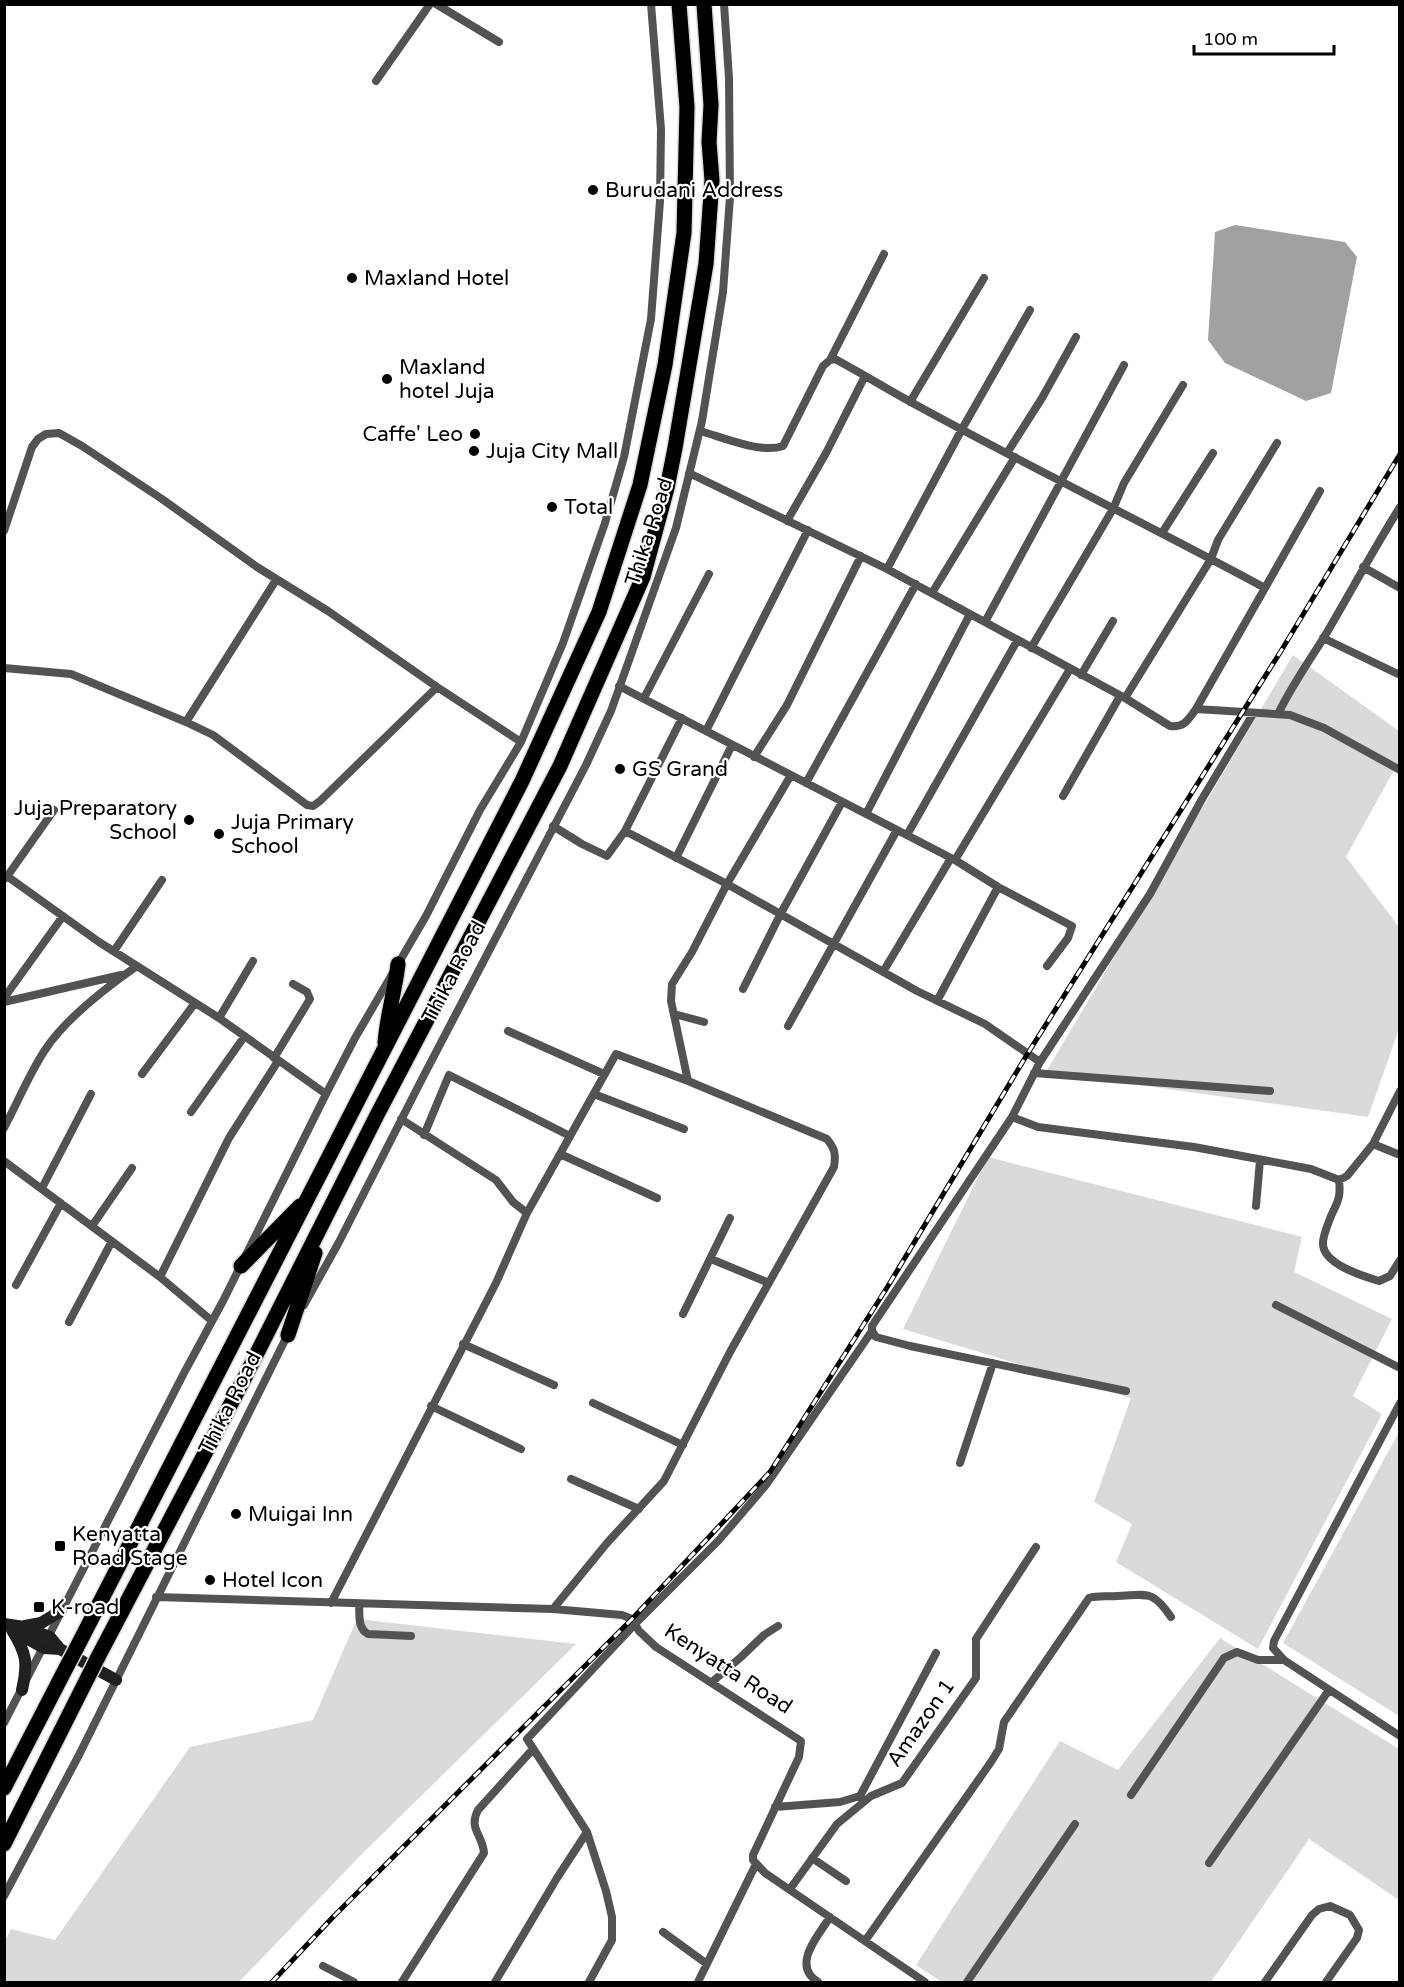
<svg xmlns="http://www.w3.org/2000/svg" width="1404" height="1987" viewBox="0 0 1404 1987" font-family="'Varela Round',sans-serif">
<rect width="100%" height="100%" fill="#fff"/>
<!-- green -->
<path fill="#dadada" d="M1293,655L1399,731V761L1346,857L1399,927V1029L1368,1117L1046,1072Z
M988,1157L1302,1237L1294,1272L1392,1319L1353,1396L1382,1414L1258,1649L1116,1562L1132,1524L1094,1502L1131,1398L903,1329Z
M1399,1432V1716L1283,1643Z
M357,1619L576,1644L360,1856L239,1982H5V1941L11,1929L55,1940L190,1747L313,1720Z
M1220,1638L1399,1749V1900L1309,1839L1211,1982H942L916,1965L1060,1741L1118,1770Z"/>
<!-- water -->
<path fill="#a1a1a1" d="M1235,225L1345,242L1357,257L1331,393L1306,401L1225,363L1208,340L1215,232Z"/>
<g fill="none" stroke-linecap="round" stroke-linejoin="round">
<!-- trunk casing -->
<g stroke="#dbdbdb" stroke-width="18">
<path id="trunk" d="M385,1043C387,1016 395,991 398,964
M241,1266L300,1206
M288,1335L315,1253
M76,1649L522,781L599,612L640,485L665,365L684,233L687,107L679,4
M97,1659L245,1377L377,1115L560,766L643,577L667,488L675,448L706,264L712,180L709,142L711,105L704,4
M4,1788L67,1666
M4,1844L88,1677"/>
</g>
<!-- minor -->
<path stroke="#535353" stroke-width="8" d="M436,4L499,42
M376,81L430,4
M830,360L884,254
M910,402L984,278
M1007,453L1042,398L1076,337
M689,473L887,569L1125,698L1170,726C1184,728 1188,720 1196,709L1265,588C1151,526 1033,469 918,406C890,391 863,374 835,359L830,360L823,366L783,446C761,454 722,437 700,431
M787,521L826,453L865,376
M4,531L32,447L38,439L46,434L59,433L82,446L162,499L257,567L328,611L437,687L521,742
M1162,533L1213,453
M1363,567L1400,588
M887,569L962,429L1030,310
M1265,588L1320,491
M932,593L1015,457
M985,622L1124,365
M1323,638L1400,675
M1031,648L1113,509L1124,483L1183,385
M4,668L71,674L186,722L213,735L307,805L313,806L320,801L437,687
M1081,675L1113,621
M619,686L955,860L998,887L1072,926L1068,938L1047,966
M644,698L709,574
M1125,698L1211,559L1218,540L1277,443
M1196,709L1290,715L1324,728L1400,770
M1253,714L1202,799L1150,894L1040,1062L1012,1117L1038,1127L1194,1147L1311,1169L1339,1180L1347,1176L1373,1144L1400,1155
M1278,714C1291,687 1307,664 1323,639C1349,595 1373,550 1400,507
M186,722L276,580
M706,731L808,530
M754,757L787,705L861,556
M806,783L916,584
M1063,796L1120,696
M866,814L970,614
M553,826L582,844L607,856L625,831L727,884L917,991L985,1024L1040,1062
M625,831L682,718
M907,835L1017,641
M676,858L732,745
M955,860L1070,669
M4,874L99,942L219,1018L326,1094
M6,878L54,810
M114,951L162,880
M883,972L951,858
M743,989L780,915L842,802
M4,998L63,916
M937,1001L998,887
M4,1002L121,975
M674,1014L704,1022
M219,1018L253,961
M788,1026L897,830
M508,1031L604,1074
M274,1058L310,999L307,992L293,984
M1034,1073L1270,1091
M142,1074L195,1003
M688,1081L671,1001L672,984L692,952L727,884L791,775
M594,1094L684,1129
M191,1112L244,1037
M1012,1117L872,1326V1331L876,1337L910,1346L1126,1391
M4,1128C18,1102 29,1074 45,1050C65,1019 107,987 137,966
M424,1135L449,1075L570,1136
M1373,1144L1400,1091
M560,1154L657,1198
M4,1161L160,1277L212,1321
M1339,1180C1341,1197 1338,1201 1331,1216C1328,1224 1323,1235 1323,1243C1322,1264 1363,1276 1379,1281L1390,1276L1400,1260
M42,1188L91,1094
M1256,1206L1260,1160
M527,1213L616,1054L688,1081L827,1139C835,1149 836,1154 834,1167L730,1352L664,1481L607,1543L553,1609
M92,1226L132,1168
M711,1259L769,1283
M160,1277L229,1138L278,1061
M16,1285L61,1203
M304,1305L339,1242L422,1079L586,765L611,711L676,528L702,421L723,292L730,197L729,78L724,4
M1276,1305L1400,1368
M683,1314L730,1218
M69,1322L112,1241
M463,1344L554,1385
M593,1403L683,1445
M1400,1403L1274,1641L1273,1648L1284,1660L1400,1736
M431,1406L521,1449
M960,1463L993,1363
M571,1479L639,1509
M156,1597L553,1609L622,1615L632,1619L639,1631L656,1647L801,1741L799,1757L753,1855V1860L765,1873L925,1982
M331,1603L496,1283L527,1213L513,1202L496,1180L401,1119
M359,1604C360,1614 357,1628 368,1634L411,1636
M712,1682L741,1657L764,1635L778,1626
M4,1723L184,1373L223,1301L326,1094L355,1038L426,916L480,810L521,742L563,643L605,523L624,457L651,319L660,201L661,129L651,4
M1131,1795L1224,1658L1237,1652L1258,1660H1284
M775,1807L840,1802L860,1796L936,1653
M812,1858L846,1881
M1209,1863L1329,1690
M790,1889L837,1824L871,1796L902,1783L976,1678V1639L1036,1547
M4,1896L79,1755L289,1332
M663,1932L707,1964
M865,1941L991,1762L999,1749L1004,1722L1089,1598C1098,1595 1107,1597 1117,1596C1147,1595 1152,1589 1171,1617
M323,1966L354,1982
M402,1982L484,1853C483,1835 468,1829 478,1810L533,1749
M495,1982L557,1878L587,1832
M589,1982L612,1940V1917L606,1891L587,1832L527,1739L635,1624L719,1540L766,1485L872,1331
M698,1982L756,1864
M818,1982C791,1965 818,1936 830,1917
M967,1982L1075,1824
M1265,1982L1312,1915L1319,1909L1330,1906L1350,1915L1359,1930L1357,1938L1326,1982"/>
<!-- secondary -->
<path stroke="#202020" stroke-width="12" d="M4,1624L24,1627L50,1637L60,1649L116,1680
M25,1626L41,1623L61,1611
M12,1630C27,1654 28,1663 22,1690
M12,1630L44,1648L60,1649"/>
<!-- trunk -->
<use href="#trunk" stroke="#000" stroke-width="15"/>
<!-- rail casing -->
<g stroke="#000" stroke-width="5">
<path id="rail" d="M272,1982L334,1916L632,1619L770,1472L888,1286L1028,1053L1281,651L1400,454"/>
</g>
<!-- rail -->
<use href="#rail" stroke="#fff" stroke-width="3" stroke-dasharray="9" stroke-linecap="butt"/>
<!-- trunk-bridge casing -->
<g stroke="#dbdbdb" stroke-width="18" stroke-linecap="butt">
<path id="trunk-bridge" d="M67,1666L76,1649
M88,1677L97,1659"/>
</g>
<!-- trunk-bridge -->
<use href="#trunk-bridge" stroke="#000" stroke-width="15"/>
</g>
<!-- markers -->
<g fill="#000" stroke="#fff" stroke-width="2">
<circle cx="593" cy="190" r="6"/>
<circle cx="352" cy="278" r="6"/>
<circle cx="387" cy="379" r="6"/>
<circle cx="475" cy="434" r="6"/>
<circle cx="474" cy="451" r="6"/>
<circle cx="552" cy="507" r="6"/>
<circle cx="620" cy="769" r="6"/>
<circle cx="189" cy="820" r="6"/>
<circle cx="219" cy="834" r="6"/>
<circle cx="236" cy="1514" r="6"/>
<rect x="54" y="1540" width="12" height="12" rx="3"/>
<circle cx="210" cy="1580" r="6"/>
<rect x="33" y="1601" width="12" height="12" rx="3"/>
</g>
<g text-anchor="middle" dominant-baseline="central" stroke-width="4.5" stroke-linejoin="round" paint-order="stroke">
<!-- poi labels -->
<g font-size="21" fill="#000" stroke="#fff" text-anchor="start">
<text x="605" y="190">Burudani Address</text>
<text x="364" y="278">Maxland Hotel</text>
<text x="399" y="367">Maxland<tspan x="399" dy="24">hotel Juja</tspan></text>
<text x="463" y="434" text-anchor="end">Caffe' Leo</text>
<text x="486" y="451">Juja City Mall</text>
<text x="564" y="507">Total</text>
<text x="632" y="769">GS Grand</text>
<text x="177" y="808" text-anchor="end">Juja Preparatory<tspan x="177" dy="24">School</tspan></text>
<text x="231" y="822">Juja Primary<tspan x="231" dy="24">School</tspan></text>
<text x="248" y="1514">Muigai Inn</text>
<text x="72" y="1534">Kenyatta<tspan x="72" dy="24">Road Stage</tspan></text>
<text x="222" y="1580">Hotel Icon</text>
<text x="51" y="1607">K-road</text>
</g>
<!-- street labels -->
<g font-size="21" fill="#000" stroke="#fff">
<text transform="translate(649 532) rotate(-72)">Thika Road</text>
<text transform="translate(454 972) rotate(-62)">Thika Road</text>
<text transform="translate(230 1403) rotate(-63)">Thika Road</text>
<text transform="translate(728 1669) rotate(33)">Kenyatta Road</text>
<text transform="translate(921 1723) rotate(-55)">Amazon 1</text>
</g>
</g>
<!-- border -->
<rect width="1404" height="1987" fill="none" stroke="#000000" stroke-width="12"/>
<!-- scale -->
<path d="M1194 45v9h140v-9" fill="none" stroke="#000000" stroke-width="3"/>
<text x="1203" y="45" font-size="18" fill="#000000" stroke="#ffffff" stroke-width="4.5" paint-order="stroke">100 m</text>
</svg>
